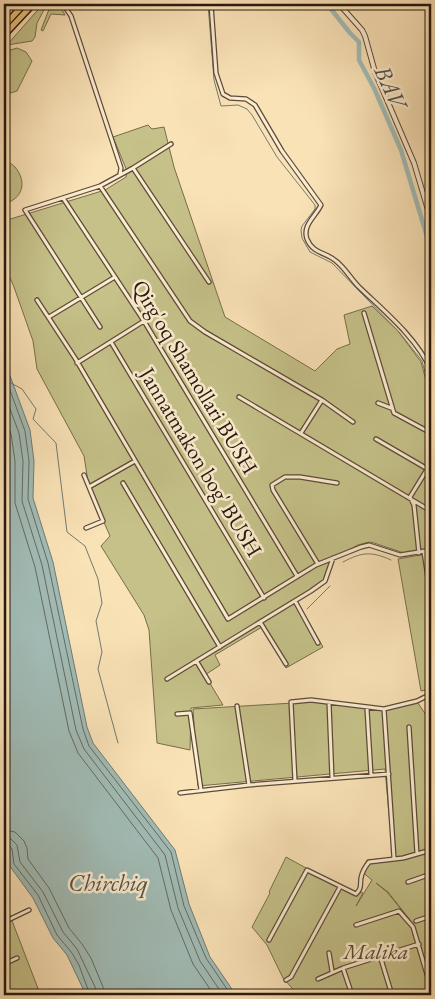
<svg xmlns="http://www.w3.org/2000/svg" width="435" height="999" viewBox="0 0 435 999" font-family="'EB Garamond',serif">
<rect width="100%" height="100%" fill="#fae2b7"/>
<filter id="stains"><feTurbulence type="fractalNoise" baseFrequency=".004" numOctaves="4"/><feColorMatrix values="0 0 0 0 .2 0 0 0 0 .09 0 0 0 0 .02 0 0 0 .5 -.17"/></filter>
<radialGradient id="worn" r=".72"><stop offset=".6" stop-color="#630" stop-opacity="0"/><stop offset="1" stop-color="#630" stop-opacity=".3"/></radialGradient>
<!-- green -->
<path fill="#c5c189" stroke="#766d4c" d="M43,4H47L37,23L35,37L32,41L7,45Z
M51,4H59L65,15L51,14L43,31L41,30Z
M17,48L26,52L32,61L17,91L4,95V52Z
M148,125L152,129L164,127L174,167L225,317L315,371L337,349L350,344L344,315L372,306L398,331L421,362L431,399V549L404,553L374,543L369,542L358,545L333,558L324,580L297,601L323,647L286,668L262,627L215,655L220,665L205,675L223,705L191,708L190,750L157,743L149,630L144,615L101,546L110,536L89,488L84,456L37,369L33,341L14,287L4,264V221L105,190L126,177L127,171L113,137Z
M4,156C6,162 11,163 15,167C28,183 22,199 4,204Z
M431,553V689L421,691L398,559Z
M416,700L428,718L431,717V982L414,925L388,892L376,883L387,892L414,925L431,989V995H295L292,988L283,978L267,945L252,927L270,893L269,892L286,857L355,895L359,891L363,893L356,906L372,880L361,871L367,860L393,858L385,769L198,786L193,709L327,701L382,709Z
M4,900L39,991L30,995H4Z"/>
<!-- water -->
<path fill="#a1bcb6" stroke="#707b73" d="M4,342L9,373L30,430L34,461L33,498L53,562L87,727L93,743L175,850L189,904L210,957L236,995H86L67,955L53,938L33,898L9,865L8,852L4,846Z"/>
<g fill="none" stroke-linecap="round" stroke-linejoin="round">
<!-- shore -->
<path stroke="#646a62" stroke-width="1" d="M4,374L25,431L29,461L28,499L48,563L83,729L89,746L171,852L184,906L206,958L231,995
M4,393L19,433L23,461L22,501L42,565L76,730L84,749L165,855L178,908L200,961L223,995
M4,414L11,434L15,461V503L35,567L69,731L78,753L158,858L171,910L193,964L214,995
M4,830L15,832L24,841L27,848L28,859L49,888L69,928L82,944L91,958L103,987L104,995
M4,837L11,839L17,845L20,862L43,892L63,932L77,949L96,989L97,995
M4,844H8L12,849L14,864L38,895L57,935L72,953L79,965L90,995"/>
<!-- stream -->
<path stroke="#707b73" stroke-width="1" d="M208,4L214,80L221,106L238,105L247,109L252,115L277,157L315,205V209L302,226L301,230L302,238L310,252L332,263L399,332L422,361L431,394
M11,383L22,389L36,409L33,419L56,443L67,532L85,546L98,579L102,603L96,621L102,652L98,669L118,743
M343,562C362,552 371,551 391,560
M307,609L330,586"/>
<!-- canal -->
<path stroke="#a1bcb6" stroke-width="4.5" d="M327,4L350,33L359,42V60L374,88L401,150L431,250"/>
<!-- minor casing -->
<g stroke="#5b4b39" stroke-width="5.5">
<path id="minor" d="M63,4L71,16L121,168L120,174
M211,4L216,73L223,94L230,98L246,99L255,105L282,151L321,205C316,216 302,225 307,239C313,254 326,252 336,261C345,268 351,279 359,287C385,312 416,337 431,370
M133,168L209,282
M100,186L190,321L205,332L322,400L353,422
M63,198L144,321L297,576
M37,300L75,358L228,619L316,565L361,547L369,545L400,555L431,550
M364,313L393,410L394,413L431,433
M49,317L115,277
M100,327L25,210L100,186L133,168L171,144
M111,342L264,598
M77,363L144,321
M239,397L431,511
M378,403L391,408
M301,433L322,400
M376,439L431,471
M84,475L103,521L86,528
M123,483L220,647
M89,487L135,461
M424,552L431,597
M419,553L414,505L410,497L431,463
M318,564L273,490L272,485L285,477H300L337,483
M295,601L318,643
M260,622L286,664
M197,662L209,682
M167,679L311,591L325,581L333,558
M329,703L332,778
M237,706L249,785
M367,709L371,775
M384,709L394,858
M177,714L190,713L201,790
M409,727L417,854
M295,781L291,702L311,700L384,709L417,701L431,694
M180,793L249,785L389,774
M408,882L431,874
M416,921L431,916
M4,922L29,910
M356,925L399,911L413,927L431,988
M269,940L307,870L356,894C362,888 360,885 361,878C362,872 365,867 369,862L403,858L431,850
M329,953L332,971
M380,956L392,995
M4,964L17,958
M343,968L352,995
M318,979L343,968L419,944
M286,980L291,977L340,887"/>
</g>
<!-- tertiary casing -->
<g stroke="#5b4b39" stroke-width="6">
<path id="tertiary" d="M339,4L362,30L365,36L375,72L414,163L431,220"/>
</g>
<!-- trunk casing -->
<g stroke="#26190f" stroke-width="8">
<path id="trunk" d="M4,26L24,4
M4,35L33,4"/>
</g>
<!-- minor -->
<use href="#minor" stroke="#fcecd0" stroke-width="3"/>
<!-- tertiary -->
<use href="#tertiary" stroke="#fcecd0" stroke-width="4"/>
<!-- trunk -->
<use href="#trunk" stroke="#edc17c" stroke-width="5"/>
</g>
<g text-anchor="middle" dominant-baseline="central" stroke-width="5" stroke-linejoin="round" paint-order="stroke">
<!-- street labels -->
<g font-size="22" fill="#26190f" stroke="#fcecd0">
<text transform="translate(195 377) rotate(59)">Qirg'oq Shamollari BUSH</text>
<text transform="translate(201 462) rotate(59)">Jannatmakon bog' BUSH</text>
</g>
<!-- park labels -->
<g font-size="22" font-style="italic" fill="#564b34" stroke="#fcecd0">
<text x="376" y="951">Malika</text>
</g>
<!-- water labels -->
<g font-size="24" font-style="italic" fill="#515249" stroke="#fcecd0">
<text transform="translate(391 87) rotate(65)">BAV</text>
<text x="108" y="882">Chirchiq</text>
</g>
</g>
<!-- margin -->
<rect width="435" height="999" fill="none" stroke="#fae2b7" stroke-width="20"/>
<rect x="5" y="5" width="425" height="989" fill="none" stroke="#26190f" stroke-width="2.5"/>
<rect x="10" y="10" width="415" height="979" fill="none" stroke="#26190f"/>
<rect width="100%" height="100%" filter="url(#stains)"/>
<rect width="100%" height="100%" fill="url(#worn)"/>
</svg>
